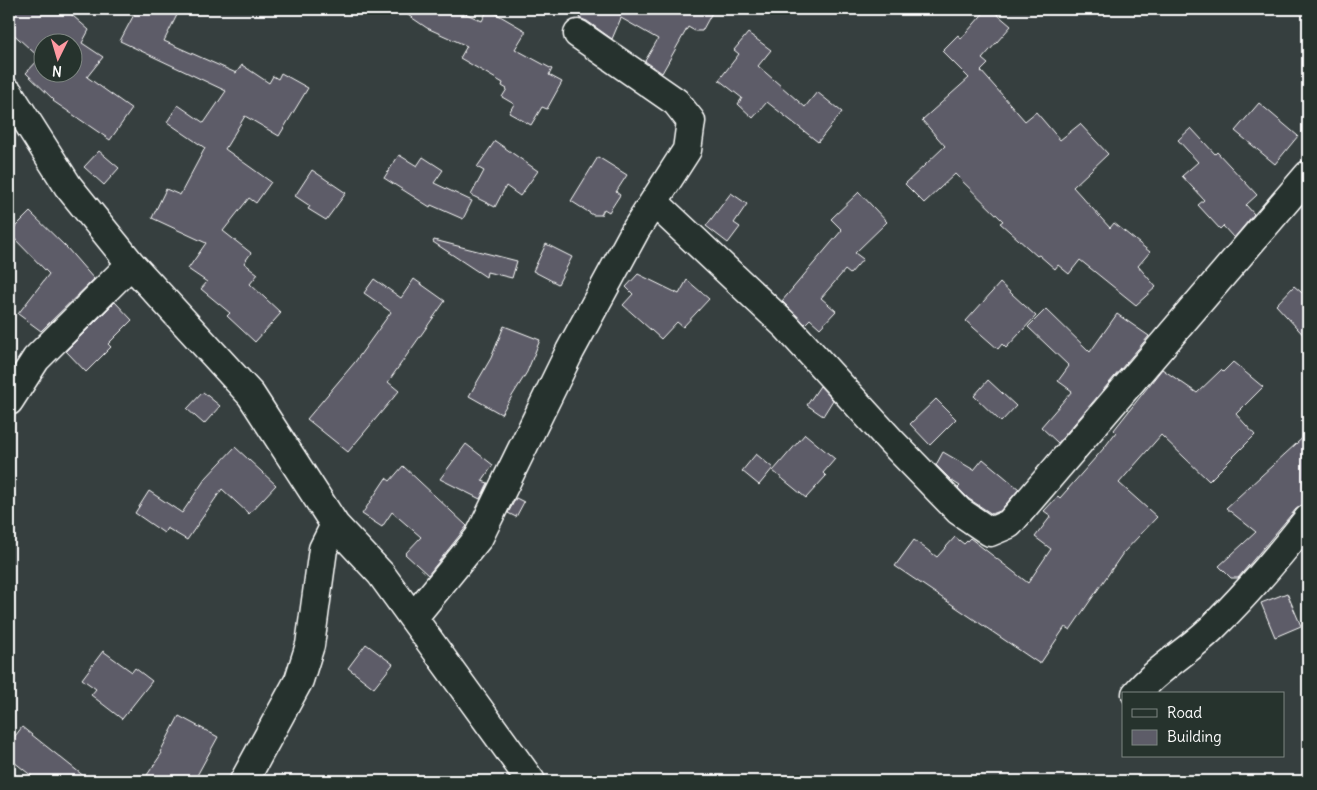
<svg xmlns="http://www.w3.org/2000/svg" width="1317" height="790" viewBox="0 0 1317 790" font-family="Delius,sans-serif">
<rect width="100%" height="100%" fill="#363f3f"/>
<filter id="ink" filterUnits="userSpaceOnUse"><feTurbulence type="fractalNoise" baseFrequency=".02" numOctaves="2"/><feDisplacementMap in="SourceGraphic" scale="10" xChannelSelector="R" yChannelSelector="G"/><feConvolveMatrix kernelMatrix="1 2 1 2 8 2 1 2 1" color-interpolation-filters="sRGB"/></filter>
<g filter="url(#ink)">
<!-- building -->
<path fill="#5d5c68" stroke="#fff" fill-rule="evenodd" d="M9,9H65L89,30L82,43L103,57L87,77L132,109L110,140L53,101L54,100L26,73L40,58L9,30ZM42,42H72V72H42Z
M137,9H180L164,41L236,73L242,65L269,83L273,76L278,79L281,73L308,88L279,136L245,116L225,149L271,182L256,203L249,198L223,231L251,253L244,263L258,274L250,284L281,313L255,342L227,316L230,313L201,289L207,282L188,269L206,243L152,218L166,189L180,195L205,148L167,122L178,105L204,123L226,91L120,41Z
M399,9H456L482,21L488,9L526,31L515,49L552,69L549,75L562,82L547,109L542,107L531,125L509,113L514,104L502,97L507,89L502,86L503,83L460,58L467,46L427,28Z
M583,9H714L702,31H695L688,27L662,73L645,61L658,39L621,18L612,39L587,21L579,18Z
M987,9H991L1011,26L982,59L988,64L981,71L1025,121L1036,112L1060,140L1080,124L1108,154L1073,187L1110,228L1114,223L1150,252L1138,266L1156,287L1136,305L1080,260L1069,274L1058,265L1055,269L1039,255L1037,256L1000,223L1003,221L955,174L924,203L905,184L945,146L922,120L969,78L942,51L958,35L961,39Z
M748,33L771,50L758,66L805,107L817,92L842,112L818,142L767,102L753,118L738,104L742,98L719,80L739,54L734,50Z
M1259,103L1298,136L1275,164L1235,131Z
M1191,128L1215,154L1217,152L1257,195L1246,205L1254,214L1234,238L1223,226L1220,229L1198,205L1204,200L1182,176L1198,162L1178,140Z
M495,141L538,171L520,196L506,186L495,207L471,195L484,171L477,167Z
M99,151L119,168L104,185L84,167Z
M399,155L417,166L423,157L443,170L434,183L472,201L463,219L431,205L430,207L384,178Z
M598,157L627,175L616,192L620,195L609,212L604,209L601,215H593L571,201Z
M312,170L346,193L326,220L308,209L310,206L295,196Z
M859,192L887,222L855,253L863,259L850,274L845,270L821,298L836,311L820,328L810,319L805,324L782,301L842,230L831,219Z
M731,193L747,204L734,223L740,227L728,243L706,226Z
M30,212L67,248L94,279L41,331L18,314L49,274L9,233Z
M434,240L517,261L512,278L487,272L486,277L433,242Z
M546,244L572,257L558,284L533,271Z
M638,274L679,294L687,280L709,299L683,327L677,322L661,339L623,305L633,294L626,287Z
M374,279L401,298L414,279L445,301L388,382L399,391L348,452L307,419L355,362L391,312L364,293Z
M1000,283L1036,316L1006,348L1002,344L998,349L966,321Z
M1294,286L1308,298V340L1276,305Z
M115,302L132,320L108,344L111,347L86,372L66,351Z
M1046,309L1090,352L1117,314L1149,336L1058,443L1041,427L1072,391L1058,381L1069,366L1028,327Z
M504,326L540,340L527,372L501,414L469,396L491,358Z
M1233,362L1263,387L1236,414L1255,435L1209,481L1161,435L1119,483L1157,517L1123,553L1070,630L1065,627L1040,664L895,566L914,540L937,557L955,537L964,544L970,538L1028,583L1051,549L1035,537L1051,516L1044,511L1058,496L1060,498L1104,448L1116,432L1114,430L1162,369L1197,393L1221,370L1223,372Z
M988,380L1016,406L1001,422L974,396Z
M820,386L833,400L823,416L807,405Z
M203,392L220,406L204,424L187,409Z
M936,399L956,419L930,445L910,424Z
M1308,433V504L1296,509L1238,578H1231L1219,566L1256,532L1226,508Z
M805,434L835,459L823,473L826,476L806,498L773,471Z
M466,444L493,465L482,481L488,483L480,499L440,479Z
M235,447L276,485L249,514L222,489L187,540L167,528L164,533L135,513L149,491L182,513L205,479Z
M943,452L974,470L983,459L1019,489L1000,511L992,514L969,499L958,488L960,486L952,481L936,465Z
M756,454L773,468L759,485L742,471Z
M403,466L467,526L428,575L405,554L421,537L392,512L382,527L362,514L386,478L390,481Z
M516,498L524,502L516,517L508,513Z
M1287,593L1301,626L1275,637L1261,603Z
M366,644L393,664L374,688L348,668Z
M103,651L132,672L135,668L152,681L122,719L91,695L96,689L82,679Z
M179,716L218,737L194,781H143L162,753L160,752Z
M22,727L90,781H38L9,758V744Z"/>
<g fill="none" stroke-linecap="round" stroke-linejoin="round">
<!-- minor casing -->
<g stroke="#fff" stroke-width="31">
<path id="minor" d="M9,93L68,186L131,264L251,395L335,525L381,574L531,781
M654,202L787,327L891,441L959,511L990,532L1009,524L1308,175
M9,401L36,359L131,264
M413,618L479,537L570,351L635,231L687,150L691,121L676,102L578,34
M1136,694C1158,668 1187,652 1211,629C1246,595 1278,557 1308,519
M244,781L299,680L310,645L323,549L335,525"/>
</g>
<!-- minor -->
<use href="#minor" stroke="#26332d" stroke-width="28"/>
</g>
</g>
<!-- margin -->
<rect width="1317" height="790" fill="none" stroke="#26332d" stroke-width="30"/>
<rect x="15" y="15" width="1287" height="760" fill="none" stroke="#fff" stroke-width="2" filter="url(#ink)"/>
<!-- legend -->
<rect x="1122" y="692" width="162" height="65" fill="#26332d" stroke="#7d8581"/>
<rect x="1132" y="709" width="25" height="8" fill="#26332d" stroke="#7d8581"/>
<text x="1167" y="718" font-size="15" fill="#ffffff">Road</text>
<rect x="1132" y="730" width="25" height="15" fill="#5d5c68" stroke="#7d8581"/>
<text x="1167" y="742" font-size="15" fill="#ffffff">Building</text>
<!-- north arrow -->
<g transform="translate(58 58) rotate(185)"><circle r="24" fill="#26332d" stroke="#7d8581"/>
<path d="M0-4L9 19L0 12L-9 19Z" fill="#ff9aa2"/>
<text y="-8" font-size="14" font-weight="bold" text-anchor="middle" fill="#ffffff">N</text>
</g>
</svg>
